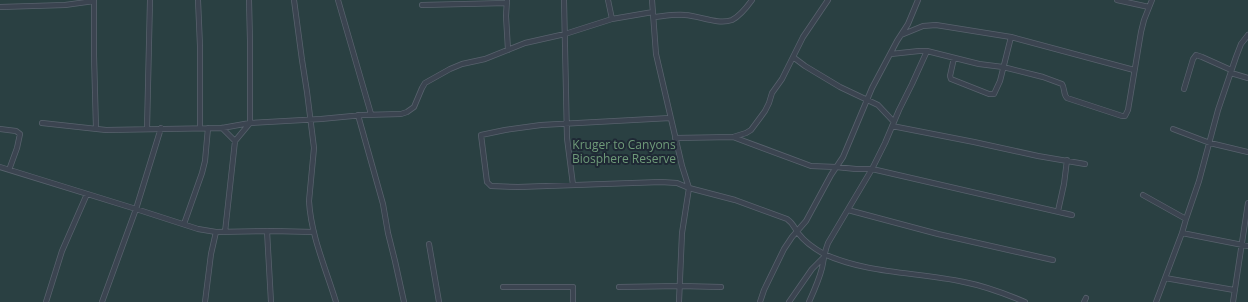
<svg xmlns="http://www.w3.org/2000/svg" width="1248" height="302" viewBox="0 0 1248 302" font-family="'Open Sans',sans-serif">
<rect width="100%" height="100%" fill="#273240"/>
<!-- park -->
<path fill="#2a4042" d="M0,0H1248V302H0Z"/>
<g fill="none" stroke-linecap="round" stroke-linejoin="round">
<!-- street casing -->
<g stroke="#58626d" stroke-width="6">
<path id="street" d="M94,0V55L96,129
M198,0L200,46V127
M294,0L302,60L307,92L314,148L309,201C311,236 326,269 336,302
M338,0L371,114
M507,0L506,16L508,50
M564,0L567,138L573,185
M608,0L612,19
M652,0L656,54L682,166L689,188L682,233L679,302
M1117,0L1149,7
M422,5L507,3
M0,7L65,5L94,1
M654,17C664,16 675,14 685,15C700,16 718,25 732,20C740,16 747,7 752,0
M901,35L923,26L936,25L1011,37L1134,70
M891,54L919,51H927L979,64L1003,67L1043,77L1062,84C1065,88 1063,94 1067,98L1122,116H1125L1128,110L1141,32L1144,20L1152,0
M793,57L805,66L840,87L878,105L894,122
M954,58L950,76L951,79L989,94H994L1000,81L1011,37
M1231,73L1248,78
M1184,89L1193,59L1196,55L1202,57L1231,70
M358,115L383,204L388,233L395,261L404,302
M670,118L541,125L505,130L481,135L487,182L491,186L518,187L661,182L677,183L689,188L735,200L787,219C793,223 794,227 798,233C804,241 815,249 824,254C868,274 918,272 964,282C985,286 1006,294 1025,302
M42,123L106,130L222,128L250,123L321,119L363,115L401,114L407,112L414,107L422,88L425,83L450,69L462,64L485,59L525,43L565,34L612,19L653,12
M892,126L974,142L1038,156L1085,164
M222,128L235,141
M0,129L16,131L20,134L17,148L9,170
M147,129L150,0
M1173,129L1210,143L1248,152
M733,137L811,166L836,167L856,169H872L1072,215
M675,138L733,137L746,133L751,130L765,111L769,103L772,93L782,79L803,37L828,0
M0,167L136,209L198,229L216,232L272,231L314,232
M1143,195L1186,219L1182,233L1156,302
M848,210L938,234L1053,260
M1058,211L1064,184L1067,160
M1186,219L1199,181L1218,110L1236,57L1241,44L1248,35
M184,224L202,173L205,161L208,128
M267,231L271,302
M225,232L235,141L250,123V41L249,0
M1182,233L1248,246
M429,244L439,302
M1165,278L1234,290
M503,287H573V302
M619,287L680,286L721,287
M46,302L62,251L87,194
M102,302L136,209L161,128
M205,302L211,254L216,232
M760,302L764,290L784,249L792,237L806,221L831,175L843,157L872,88L897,41L908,24L918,0
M789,302L812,269L823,258
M809,302C814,291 819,280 822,268C824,259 824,253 828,243L872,169L885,143L899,110L912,84L927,51
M1084,302L1086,298
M1233,302L1248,203"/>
</g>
<!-- street -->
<use href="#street" stroke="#3b4450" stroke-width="4.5"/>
</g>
<g text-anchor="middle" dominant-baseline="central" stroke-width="4" stroke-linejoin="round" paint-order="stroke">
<!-- park labels -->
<g font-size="12" fill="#6f9b79" stroke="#1f2935">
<text x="624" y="144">Kruger to Canyons<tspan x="624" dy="14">Biosphere Reserve</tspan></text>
</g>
</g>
</svg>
